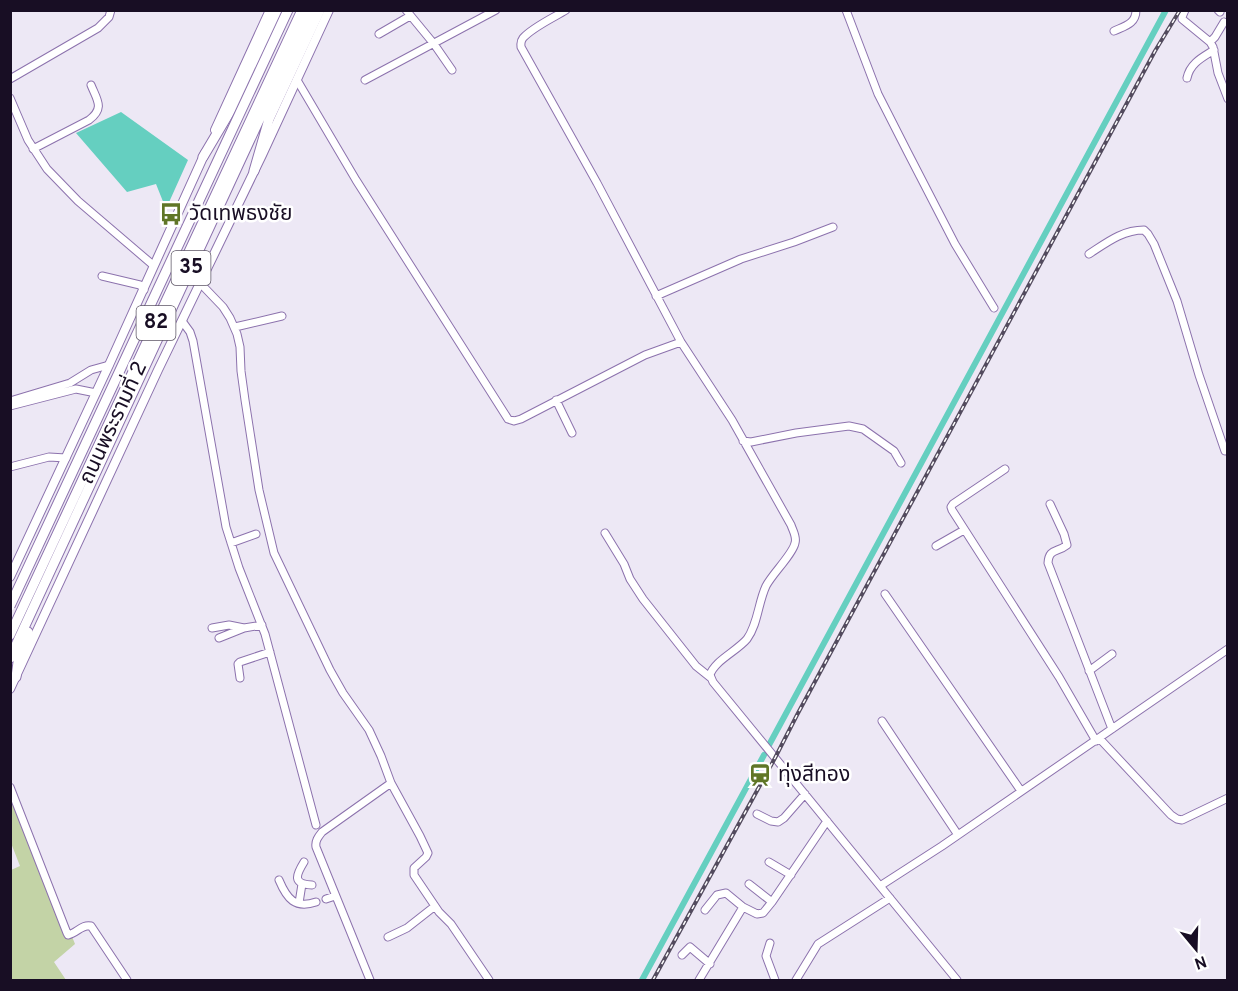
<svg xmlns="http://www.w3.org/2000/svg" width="1238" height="991" viewBox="0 0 1238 991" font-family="Overpass,'Noto Sans Thai',sans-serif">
<rect width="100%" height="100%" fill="#ede8f5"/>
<!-- green -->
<path fill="#c3d3a6" d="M11,784L75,944L54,962L66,980H11V870L20,866L11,843Z"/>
<!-- water -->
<path fill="#65cfc0" d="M121,112L188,160L166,209L156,184L127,192L76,133Z"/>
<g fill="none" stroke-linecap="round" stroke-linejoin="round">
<!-- canal -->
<path stroke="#65cfc0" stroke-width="6" d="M769,745L1166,10
M642,980L764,755"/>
<!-- minor casing -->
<g stroke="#8c72ad" stroke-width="9">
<path id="minor" d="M406,10L434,44L452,70
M566,10C553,18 533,27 523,38C520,42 521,43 521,47L597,183L681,342L732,420L791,525C793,531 797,537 795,543C793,554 772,574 766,586C758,603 758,624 747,639C737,651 714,661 710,675L713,682L957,980
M846,10L878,94L908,153L955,244L994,308
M1185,10L1182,17V19L1210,42L1213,47L1218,73L1228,99
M1218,10L1220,12
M1114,31C1125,26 1136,24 1136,10
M379,34L410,16
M1210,42L1215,37L1224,22
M1187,78C1190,63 1203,57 1214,50
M10,79L98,28L109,17L111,10
M297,80L356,180L508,419L514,421L521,419L645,355L681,342
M365,80L496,10
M10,98L28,140L47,169L78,201L153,265
M33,149L89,120C105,108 97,100 91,85
M1089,254C1106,243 1122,230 1144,230L1148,234L1154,244L1177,301L1199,375L1225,451
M102,276L140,285L144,290
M200,283L223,307L230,318L237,334L240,347L241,371L245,400L259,490L274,553L330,670L343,693L369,730L381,756L391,783L322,832C318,837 315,841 316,847L370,980
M656,296L741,259L794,242L833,227
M182,321L190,332L193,341L226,527L239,568L265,634L316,825
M235,327L282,316
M556,400L572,433
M10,401L70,383L91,370L109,365
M10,406L76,389L96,393
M743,441L751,442L796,433L849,426L863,429L894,451L901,463
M10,467L49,457L66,458
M1005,469L953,504L951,507L952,510L1059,677L1096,741
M1050,504L1064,534L1067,545C1057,553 1049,548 1048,563L1112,729
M605,533L624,564L630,579L643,599L696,666L711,678
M231,543L256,534
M936,546L964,530
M885,594L1021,791
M212,628L229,625L244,628L262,625
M219,638L244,628
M1089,671L1112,654
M240,678L238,664L240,662L270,652
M882,721L958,835
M1099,738L1171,815L1177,819L1182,820L1228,798
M391,783L420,836L428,853L426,857L414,868V875L439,912L451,924L489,980
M10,787L67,933L68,935C77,933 82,924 91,926L127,980
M757,814L771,821L778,822L784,818L805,794
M304,862C296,875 292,884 312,885
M769,862L791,875
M279,880C287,899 295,909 316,902
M749,884L772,902
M880,886L942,846L1228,649
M326,899L335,896
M299,903L302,884
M705,910L717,895L726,893L743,907
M388,937L407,928L435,906
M770,943L766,956L775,980
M682,955L690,947L710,964
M699,980L743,907L757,914L763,913L772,902L827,821
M796,980L818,944L890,898"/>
</g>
<!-- major casing -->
<g stroke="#8c72ad" stroke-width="10">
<path id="major" d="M215,130L270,10
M10,577L109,365L205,153
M10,689L158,370L262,155L329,10"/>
</g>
<!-- highway casing -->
<g stroke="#8c72ad" stroke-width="11">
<path id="highway" d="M203,157L235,103L278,10
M254,171L269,119L320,10
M10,635L302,10
M10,658L310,10
M16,677L18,662L28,632"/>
</g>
<!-- minor -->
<use href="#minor" stroke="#fff" stroke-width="7"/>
<!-- major -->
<use href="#major" stroke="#fff" stroke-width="8"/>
<!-- highway -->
<use href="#highway" stroke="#fff" stroke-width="9"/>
<!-- rail casing -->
<g stroke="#534b5e" stroke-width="4">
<path id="rail" d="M653,980L775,758L797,715L1155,51L1180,10"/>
</g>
<!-- rail -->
<use href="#rail" stroke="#fff" stroke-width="1.5" stroke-dasharray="4.5" stroke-linecap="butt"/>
<!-- highway-bridge casing -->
<g stroke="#8c72ad" stroke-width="11" stroke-linecap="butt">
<path id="highway-bridge" d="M10,606L288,10"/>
</g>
<!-- highway-bridge -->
<use href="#highway-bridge" stroke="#fff" stroke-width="9"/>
</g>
<!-- icons -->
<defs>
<g id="bus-bare" transform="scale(1.8)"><path d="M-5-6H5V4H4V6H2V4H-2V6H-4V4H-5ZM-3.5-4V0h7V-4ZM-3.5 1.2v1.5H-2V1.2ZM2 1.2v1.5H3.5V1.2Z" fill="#607627" stroke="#fff" stroke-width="2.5" paint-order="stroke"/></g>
<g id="station-bare" transform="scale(1.8)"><path d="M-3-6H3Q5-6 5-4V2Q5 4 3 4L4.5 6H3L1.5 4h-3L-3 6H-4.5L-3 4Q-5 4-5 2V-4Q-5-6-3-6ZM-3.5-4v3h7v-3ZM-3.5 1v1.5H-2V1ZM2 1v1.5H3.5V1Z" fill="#607627" stroke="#fff" stroke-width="2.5" paint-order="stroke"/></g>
</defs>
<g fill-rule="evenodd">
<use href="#bus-bare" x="171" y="214"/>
<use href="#station-bare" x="760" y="775"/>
</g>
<g text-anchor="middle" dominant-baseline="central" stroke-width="5" stroke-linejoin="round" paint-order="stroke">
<!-- shield labels -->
<g fill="#fff" stroke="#5d5666" stroke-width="1.5">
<rect x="171.5" y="251" width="39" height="34" rx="4.5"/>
<rect x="136.5" y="306" width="39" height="34" rx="4.5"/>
</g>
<g font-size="20" font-weight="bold" fill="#180e24">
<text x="191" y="268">35</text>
<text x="156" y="323">82</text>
</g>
<!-- poi labels -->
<g font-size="21" fill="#180e24" stroke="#fff" text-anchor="start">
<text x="189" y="214">วัดเทพธงชัย</text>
<text x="778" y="775">ทุ่งสีทอง</text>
</g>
<!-- street labels -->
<g font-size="21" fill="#180e24" stroke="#fff">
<text transform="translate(114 423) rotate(-65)">ถนนพระรามที่ 2</text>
</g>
</g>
<!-- border -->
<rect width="1238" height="991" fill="none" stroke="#180e24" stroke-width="24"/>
<!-- north arrow -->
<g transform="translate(1196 949) rotate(161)" stroke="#ffffff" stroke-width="4.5" paint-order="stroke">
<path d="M0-4.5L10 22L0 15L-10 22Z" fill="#180e24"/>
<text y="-9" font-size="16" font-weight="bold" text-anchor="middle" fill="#180e24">N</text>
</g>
</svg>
